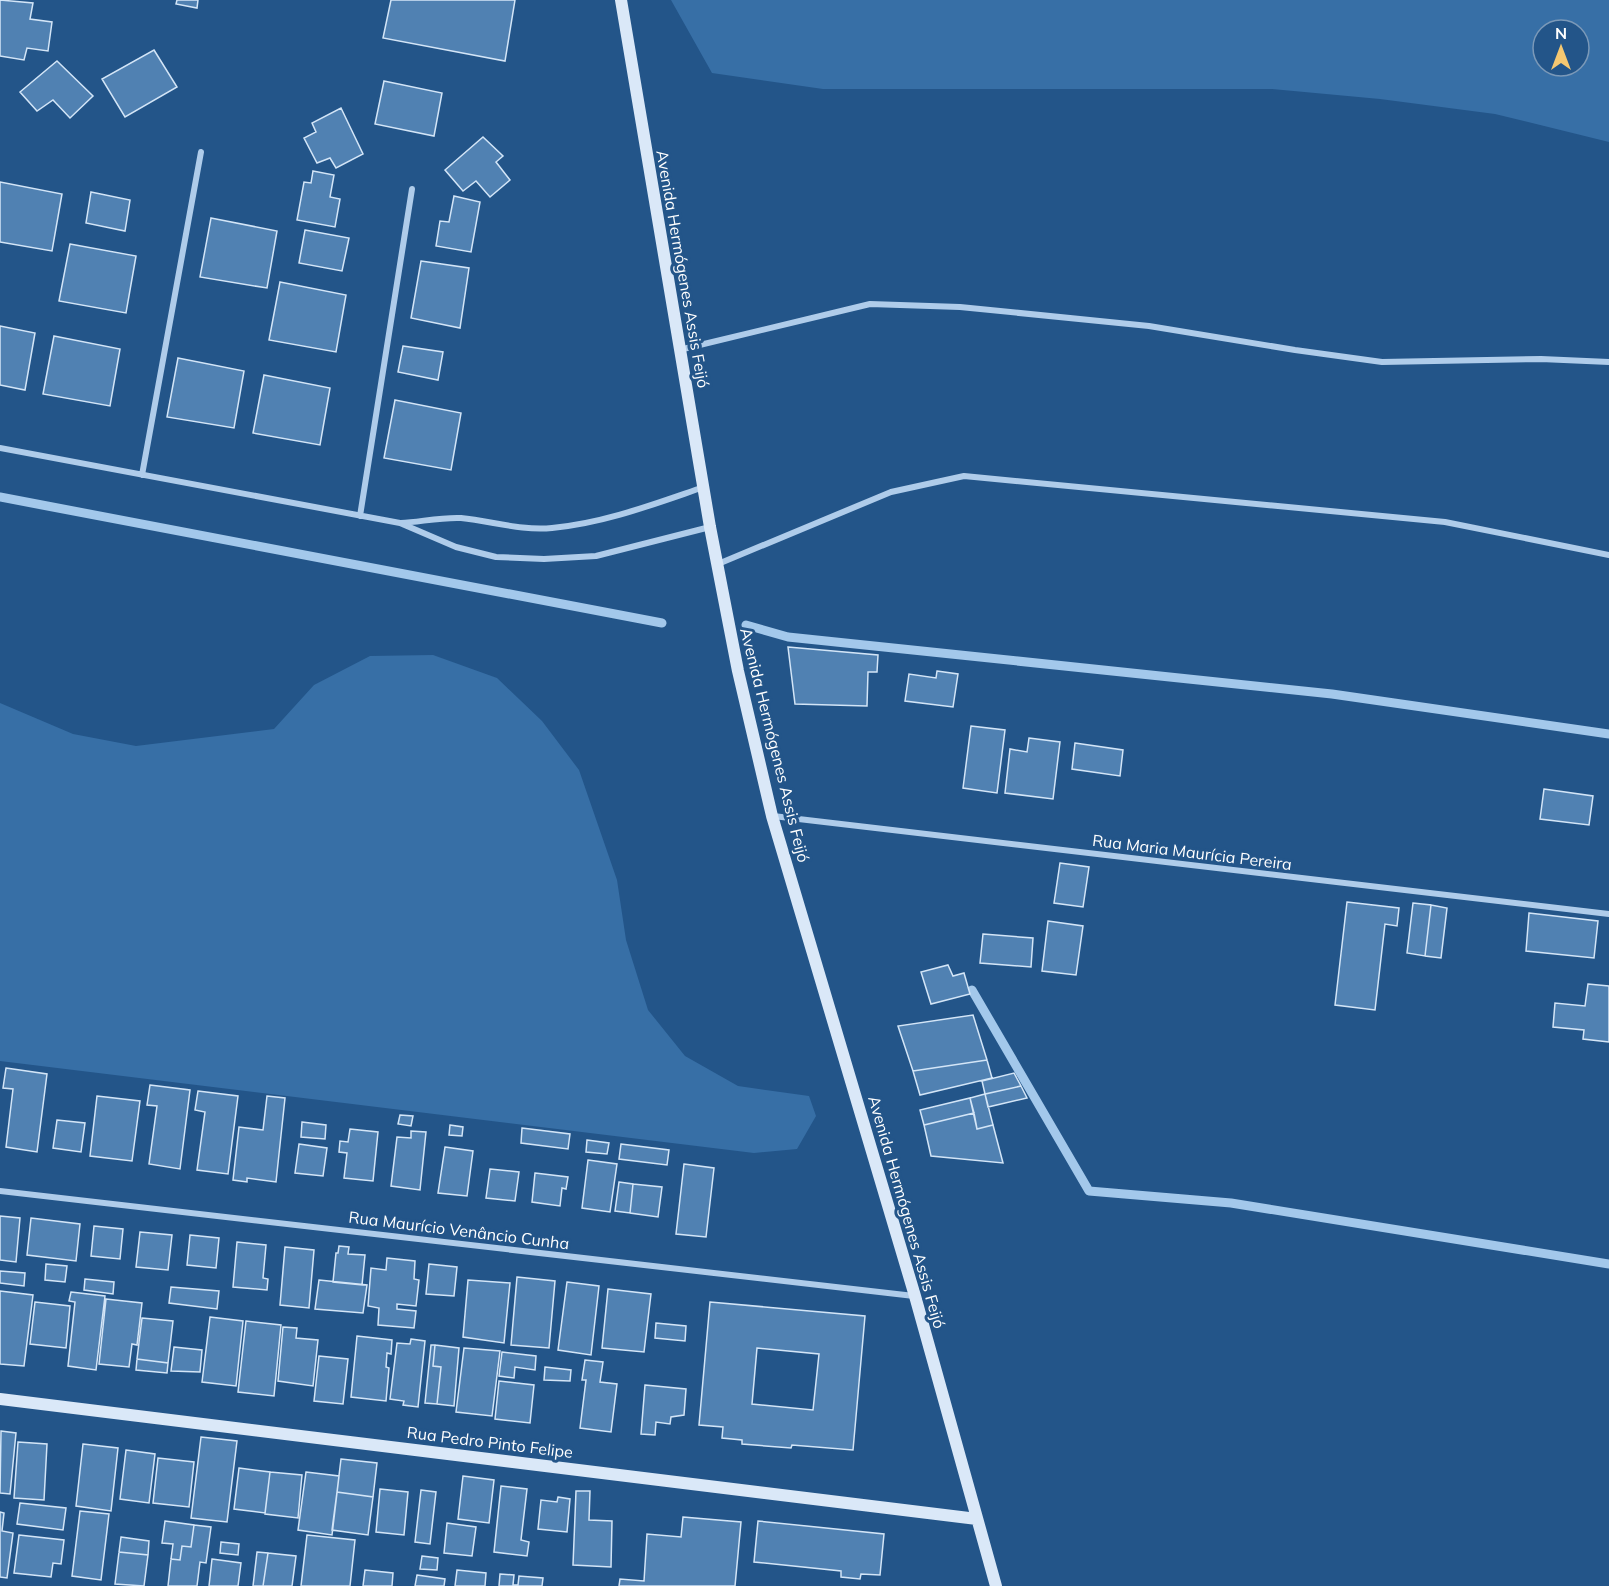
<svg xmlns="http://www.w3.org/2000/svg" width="1609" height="1586" viewBox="0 0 1609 1586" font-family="Mulish,sans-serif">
<rect width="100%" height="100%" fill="#235589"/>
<!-- green -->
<path fill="#376fa6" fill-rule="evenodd" d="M671,0H1609V142L1495,114L1380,99L1272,89H823L712,73ZM1543,30H1579V66H1543Z
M433,655L497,678L542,721L579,770L617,880L626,940L648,1010L685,1056L738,1086L809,1096L816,1116L797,1149L754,1153L0,1061V703L73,734L136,746L274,729L314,685L370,656Z"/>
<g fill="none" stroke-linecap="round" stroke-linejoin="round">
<!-- stream -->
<path stroke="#a3c8eb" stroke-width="9" d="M0,497L662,623
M746,625L788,637L1332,694L1609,734
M972,990L1089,1191L1231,1203L1609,1264"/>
</g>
<!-- building -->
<path fill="#5081b2" stroke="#d3e5f7" stroke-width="1.5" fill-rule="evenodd" d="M0,0L33,3L30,19L52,22L48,51L27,48L24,60L0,56Z
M177,0H198L197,8L176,4Z
M391,0H515L505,61L383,38Z
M154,50L177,87L125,117L102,79Z
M57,61L93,96L70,118L53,100L37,111L20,92Z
M384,81L442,93L434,136L375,124Z
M341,108L363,154L336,168L330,158L317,163L304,138L316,132L312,123Z
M483,137L503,156L496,162L510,180L490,197L476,181L463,191L445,170Z
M313,171L334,175L330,197L340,199L335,227L297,220L304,182L311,183Z
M0,182L62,194L52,251L0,242Z
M91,192L130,200L125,231L86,223Z
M454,196L480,202L471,252L436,246L440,221L449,222Z
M211,218L277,231L267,288L200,277Z
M305,230L349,238L342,271L299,263Z
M70,244L136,256L126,313L59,301Z
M421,261L469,268L460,328L411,318Z
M280,282L346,295L336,352L269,340Z
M0,326L35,333L25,390L0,385Z
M54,336L120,349L110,406L43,394Z
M403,346L443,352L438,380L398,372Z
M178,358L244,371L234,428L167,417Z
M264,375L330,388L320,445L253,433Z
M395,400L461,413L451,470L384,458Z
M788,647L878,655L877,672H868L867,706L795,704Z
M937,671L958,674L953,707L905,701L909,674L936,678Z
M971,726L1005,730L997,793L963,788Z
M1029,738L1060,742L1053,799L1005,793L1010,749L1027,752Z
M1075,743L1123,750L1120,776L1072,769Z
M1544,789L1593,796L1589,825L1540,819Z
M1060,863L1089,867L1083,907L1054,903Z
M1347,902L1399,908L1397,926L1385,924L1375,1010L1335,1005Z
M1413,903L1431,905L1425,956L1407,953Z
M1431,905L1447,908L1441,958L1425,956Z
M1529,913L1598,921L1594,958L1526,951Z
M1048,921L1083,926L1076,975L1042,971Z
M983,934L1033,938L1031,967L980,963Z
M948,965L953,976L964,973L970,994L931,1004L921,972Z
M1588,984L1609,986V1042L1583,1039L1584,1030L1553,1027L1555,1003L1585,1006Z
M973,1015L987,1060L913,1071L898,1026Z
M987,1060L992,1078L920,1095L913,1071Z
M6,1068L47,1074L37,1152L6,1147L13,1089L3,1088Z
M1014,1073L1021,1086L985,1094L982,1081Z
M150,1085L190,1090L180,1169L149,1164L157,1106L147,1105Z
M1021,1086L1027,1098L988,1107L985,1094Z
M198,1091L238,1096L228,1174L197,1170L205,1112L195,1110Z
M985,1094L993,1125L977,1129L970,1098Z
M97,1096L140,1101L132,1161L90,1156Z
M267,1096L285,1098L276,1182L247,1178V1182L233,1180L239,1127L263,1130Z
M970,1098L974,1113L924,1125L920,1110Z
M974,1113L977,1129L993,1125L1003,1163L931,1156L924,1125Z
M400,1115L413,1116L411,1126L398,1124Z
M57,1120L85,1123L81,1152L53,1148Z
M302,1122L326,1125L325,1139L301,1137Z
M450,1125L463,1127L462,1136L449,1135Z
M522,1128L570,1134L568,1149L521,1143Z
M350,1129L378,1132L373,1181L344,1178L347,1153L339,1152L340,1141L348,1142Z
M411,1131L426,1132L420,1190L391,1186L397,1137L411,1138Z
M587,1140L609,1143L607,1154L586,1152Z
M299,1144L327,1148L323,1176L295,1173Z
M621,1144L669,1150L667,1165L619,1159Z
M445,1147L473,1151L467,1196L438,1193Z
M588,1160L617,1164L610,1212L582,1208Z
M684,1164L714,1168L706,1237L676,1234Z
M490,1169L519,1172L515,1201L486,1198Z
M535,1173L568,1177L566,1189L562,1188L560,1206L532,1202Z
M619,1182L633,1184L630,1213L615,1211Z
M633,1184L662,1187L658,1217L630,1213Z
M0,1216L20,1218L16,1262L0,1260Z
M31,1218L80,1224L76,1261L27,1255Z
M94,1226L123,1229L120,1259L91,1256Z
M140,1232L172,1235L168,1270L136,1267Z
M190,1235L219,1238L216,1268L187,1265Z
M237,1242L266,1245L263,1278L268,1279L267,1290L233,1287Z
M339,1246L349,1247L348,1254L365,1255L362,1285L333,1282L336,1253H338Z
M285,1247L314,1250L309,1308L280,1305Z
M387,1258L415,1261L414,1279L419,1280L416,1306L397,1304V1309L416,1311L414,1328L378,1325L379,1308L368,1306L371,1268L386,1270Z
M46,1264L67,1266L65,1282L45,1280Z
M429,1264L457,1267L454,1296L426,1294Z
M0,1271L25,1273L24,1286L0,1283Z
M517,1277L555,1281L549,1348L511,1345Z
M85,1279L114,1282L113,1294L84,1290Z
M319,1280L367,1285L363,1313L315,1309Z
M468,1280L510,1283L504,1343L463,1337Z
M567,1282L599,1286L591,1355L558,1350Z
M171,1287L219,1291L217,1309L169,1303Z
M608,1289L651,1294L644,1352L602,1348Z
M0,1291L33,1295L24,1366L0,1364Z
M71,1292L105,1296L96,1370L68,1366L75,1302L69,1301Z
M106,1299L142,1303L137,1345L132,1344L129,1367L99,1364Z
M35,1302L70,1306L66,1348L30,1344Z
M710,1302L865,1316L853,1450L792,1445L791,1448L742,1444V1440L722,1438L723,1427L699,1425ZM757,1348L819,1354L813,1410L752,1404Z
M210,1317L243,1321L236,1386L202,1382Z
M142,1318L173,1321L168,1363L137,1359Z
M246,1321L281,1325L274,1396L238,1392Z
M656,1323L686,1326L685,1341L655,1338Z
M283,1327L297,1328L296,1338L318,1340L313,1386L278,1381Z
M357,1336L392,1340L391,1354L387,1353L386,1367L389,1368L386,1401L351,1397Z
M411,1339L425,1341L418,1407L403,1405L404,1401L390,1399L397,1343L410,1344Z
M431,1345H435L433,1366L441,1367L437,1404L425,1403Z
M435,1345L459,1348L454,1406L437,1404L441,1367L433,1366Z
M174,1347L202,1350L200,1372L171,1371Z
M464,1348L500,1351L492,1416L456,1412Z
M502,1352L536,1356L535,1370L515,1367L514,1378L499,1376Z
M319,1356L348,1359L343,1404L314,1401Z
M137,1359L168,1363L167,1373L136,1370Z
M585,1360L603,1362L600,1382L617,1384L611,1432L580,1428L586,1380H582Z
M545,1367L571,1370L570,1381L544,1380Z
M499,1381L534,1385L530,1423L495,1419Z
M645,1385L686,1389L684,1415L671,1417L670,1424L656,1422L655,1435L641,1434Z
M1,1431L16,1433L10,1494L0,1493Z
M201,1437L237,1441L227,1522L191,1518Z
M18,1442L47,1444L44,1500L14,1498Z
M83,1444L118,1448L111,1511L76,1506Z
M126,1450L155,1454L149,1503L120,1499Z
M158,1458L194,1462L189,1507L153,1503Z
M341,1459L377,1463L373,1497L337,1492Z
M239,1468L270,1472L265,1513L234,1509Z
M270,1472L302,1475L298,1518L265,1514Z
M306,1472L339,1476L332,1535L298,1530Z
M463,1476L494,1480L489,1523L458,1519Z
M501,1486L527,1489L521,1540L529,1542L527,1556L494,1552Z
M380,1489L408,1492L404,1535L376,1532Z
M421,1490L436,1492L430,1544L415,1542Z
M576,1491H590L589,1520L612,1521L611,1567L573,1565Z
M337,1492L373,1497L368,1535L332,1530Z
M558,1497L570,1499L567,1532L538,1529L541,1500L557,1502Z
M20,1503L66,1508L63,1530L17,1524Z
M80,1511L109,1514L101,1580L72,1576Z
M0,1512L4,1513L2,1531L13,1533L7,1578L0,1577Z
M683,1517L741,1522L735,1586H619L620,1579L644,1581L647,1534L681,1537Z
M165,1521L194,1525L191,1547L182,1546L180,1560L171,1559L173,1544L162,1543Z
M758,1521L884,1534L880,1575L861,1574L860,1579L841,1577V1571L754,1562Z
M447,1523L476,1527L472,1556L444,1553Z
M194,1525L211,1527L206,1563L200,1562L197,1586H168L171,1559L180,1560L182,1546L191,1547Z
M19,1535L64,1540L61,1564L53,1563L51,1577L14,1573Z
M307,1535L355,1540L350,1586H301Z
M121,1537L149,1541L148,1555L119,1552Z
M221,1542L239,1544L238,1555L220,1553Z
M119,1552L148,1555L144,1586L115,1584Z
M257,1552L268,1553L263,1586H253Z
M268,1553L296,1556L292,1586H263Z
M422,1556L438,1558L437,1570L420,1569Z
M212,1559L241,1563L238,1586H209Z
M365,1570L393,1573L392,1586H363Z
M457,1570L486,1573L485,1586H455Z
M500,1574L514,1575L513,1585H518L519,1576L543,1578L542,1586H499Z
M417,1575L445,1579L444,1586H415Z"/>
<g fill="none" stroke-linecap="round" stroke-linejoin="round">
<!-- street -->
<path stroke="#afccea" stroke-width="6" d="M679,350L870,304L960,307L1149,326L1295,350L1382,362L1541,359L1609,362
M0,448L400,523L456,547L496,557L544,559L596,556L710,527
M142,475L201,152
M360,516L412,189
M401,523C420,522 441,517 461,518C492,521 521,531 552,528C605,523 654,504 704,487
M718,564L891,492L964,476L1445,522L1609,555
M773,816L1609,914
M0,1191L914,1296"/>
<!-- secondary -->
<path stroke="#dae8f8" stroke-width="12" d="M621,0L710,527L738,671L772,816L915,1296L996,1586
M0,1399L977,1519"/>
</g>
<g text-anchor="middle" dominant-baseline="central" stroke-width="6" stroke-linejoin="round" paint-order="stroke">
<!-- street labels -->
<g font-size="16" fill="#fff" stroke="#235589">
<text transform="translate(683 269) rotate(80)">Avenida Hermógenes Assis Feijó</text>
<text transform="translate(775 745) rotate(76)">Avenida Hermógenes Assis Feijó</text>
<text transform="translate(1192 852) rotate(7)">Rua Maria Maurícia Pereira</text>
<text transform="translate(907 1212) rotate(74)">Avenida Hermógenes Assis Feijó</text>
<text transform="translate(459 1230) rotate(7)">Rua Maurício Venâncio Cunha</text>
<text transform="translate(490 1442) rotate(7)">Rua Pedro Pinto Felipe</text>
</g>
</g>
<!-- north arrow -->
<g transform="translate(1561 48)"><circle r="28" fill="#235589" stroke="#7b99b8" stroke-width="1.5"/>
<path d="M0-4.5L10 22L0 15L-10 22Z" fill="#f5c871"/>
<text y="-9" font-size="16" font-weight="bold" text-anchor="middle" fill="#ffffff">N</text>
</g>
</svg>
